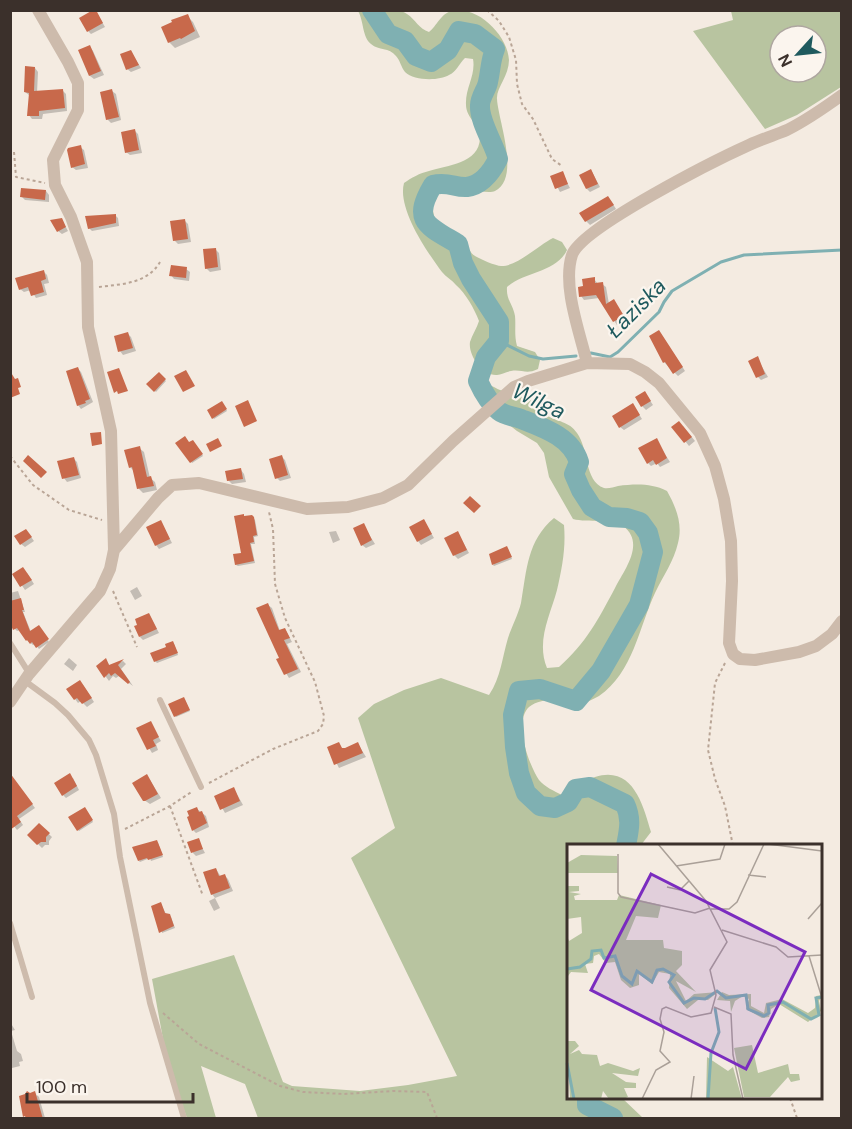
<svg xmlns="http://www.w3.org/2000/svg" width="852" height="1129" viewBox="0 0 852 1129" font-family="'DM Sans',sans-serif">
<rect width="100%" height="100%" fill="#f4ebe1"/>
<!-- green -->
<path fill="#b8c4a0" fill-rule="evenodd" d="M358,11C372,10 394,6 407,14C416,20 419,29 429,32C437,26 441,13 452,11C478,5 508,36 509,60C509,76 496,88 497,99C498,120 521,178 495,191C484,196 454,181 436,185C429,199 432,225 446,236C451,240 458,240 463,243C468,246 470,253 475,256C480,259 496,266 501,266C516,267 539,245 553,238L562,242L567,250C556,273 525,271 507,287C506,300 513,304 515,316C516,326 514,335 517,346L535,352L540,360L538,369C526,375 522,369 511,371C506,372 501,375 497,375C482,376 468,355 470,342C472,335 477,328 479,321C474,308 466,294 456,285C452,280 446,277 442,272C427,252 397,208 404,183C411,178 420,173 429,171C447,165 479,164 480,138C480,125 466,118 466,105C465,88 476,75 473,59L465,58C459,64 456,72 449,75C439,81 414,81 405,72C401,67 400,60 396,56C389,47 379,51 371,44C362,37 364,21 358,11Z
M731,11H841V87L797,115L765,129L693,31L733,20ZM780,36H816V72H780Z
M483,384C490,384 493,387 500,390C508,393 519,391 526,396C534,401 538,410 546,415C557,422 569,421 577,433C589,449 584,481 604,488C608,489 614,487 618,486C635,484 651,483 667,491C676,507 683,524 678,543C674,561 663,576 655,593C639,627 633,673 599,696C592,700 585,703 578,704C573,704 569,701 565,700C555,698 537,700 529,707C513,722 529,765 539,780C545,787 554,791 562,795C574,790 584,781 595,777C633,765 643,805 651,832L641,845L568,846V1098H622L643,1118H258L245,1084L201,1066L216,1118H187L168,1066L152,979L234,955L283,1082L292,1086L360,1091L408,1085L457,1076L351,858L395,828L358,718L374,704L404,690L441,678L489,695C501,677 502,658 508,638C512,626 518,615 521,603C527,569 527,541 554,518L564,525C566,548 562,568 557,590C550,616 536,641 547,668L559,667C586,643 598,620 615,588C624,570 646,543 623,526C612,518 588,523 573,519L549,477L544,453L537,443L517,431L498,416L487,395Z"/>
<!-- shadow -->
<path fill="#0003" d="M98,15L105,27L91,34L88,31Z
M187,16L193,22L200,37L175,48L169,42Z
M90,47L93,51L104,75L94,79L90,76L80,51Z
M131,52L141,68L131,72L127,69Z
M35,68L38,72L37,93L62,90L66,94L67,111L43,114L42,119H32L29,115V95L25,92Z
M112,91L116,94L121,120L111,123L107,119Z
M135,131L138,134L142,153L130,155L126,152Z
M80,147L84,150L88,168L76,170L72,167Z
M591,170L600,187L590,192L587,189Z
M562,173L570,188L560,192L552,177Z
M46,191L49,195V202L25,200L22,197Z
M611,201L616,209L590,225L586,221Z
M115,215L118,218L119,226L92,231L89,228Z
M62,220L68,231L62,234L58,231Z
M184,220L188,224L191,242L178,244L174,240Z
M215,249L219,253L221,270L210,272L206,268Z
M186,269L190,272L189,281L174,279L171,275Z
M43,271L47,275L49,283L44,284L47,295L36,298L31,290L24,292L20,289Z
M594,279L598,284H602L606,287L609,304L614,301L626,320L617,325L599,298L584,300L581,296L584,287Z
M659,331L685,371L678,376L664,362Z
M128,334L131,337L136,351L123,355L120,351Z
M757,358L768,377L761,380L758,377Z
M77,368L81,372L93,402L81,409L78,405Z
M159,374L166,381L156,392L148,384Z
M645,393L653,405L646,410L642,406Z
M223,404L227,411L214,419L213,418Z
M633,405L642,419L624,430L620,427Z
M683,426L695,441L689,446L674,427Z
M656,440L670,462L660,467L657,463L651,466L648,463Z
M177,443H194L203,456L192,463Z
M139,448L144,452L150,478L155,482L157,490L143,493L139,489L135,472L130,467Z
M282,457L285,460L291,478L280,481L277,478Z
M73,458L77,462L81,478L67,482L64,478Z
M241,470L244,474L246,482L232,484L228,480Z
M251,516L255,520L258,536L254,537L255,544H251L255,563L238,566L236,565L242,554Z
M424,521L434,538L421,545L418,541Z
M161,522L172,543L159,549L156,545Z
M363,525L375,544L366,548L362,545Z
M336,531L340,540L333,543L329,532Z
M458,533L469,553L458,559L454,555Z
M29,534L34,541L25,547L21,544Z
M508,549L512,559L494,566L493,565Z
M27,573L34,584L25,590L15,575Z
M137,587L142,596L135,600L130,591Z
M18,591L25,612H23L31,632L41,629L49,642L39,649L35,644L33,645L27,640L20,630L17,631L15,629L10,616V593Z
M268,605L272,608L280,631L285,629L292,642L287,644L301,672L289,678L278,660L281,659Z
M149,614L159,633L143,640L140,637Z
M174,644L178,655L157,663L155,661Z
M69,658L77,665L73,671L64,664Z
M106,660L110,666L123,661L126,664L121,669L133,686L119,676L116,678L113,676L109,681L98,666Z
M83,685L94,702L87,707L81,701L78,703L75,699Z
M185,700L190,711L176,717L175,716Z
M150,723L161,741L156,744L158,750L152,753L138,729Z
M339,744L343,750L358,744L366,757L339,768L329,748Z
M10,774L35,808L19,819L23,825L17,830L10,821Z
M73,778L79,790L66,798L63,795Z
M150,780L161,798L150,804L144,800Z
M234,789L243,805L225,813L216,797Z
M197,809L206,816L209,827L196,833L193,830Z
M86,810L93,822L79,831L78,830Z
M39,825L52,837L49,841V845H45L42,848L29,835Z
M198,840L205,853L196,856L193,853L189,843Z
M158,843L163,857L151,861L150,858L140,862L139,861Z
M216,869L221,877L225,876L228,879L233,891L215,898L212,894Z
M215,898L220,908L214,911L209,901Z
M161,904L167,916L171,917L175,928L162,933Z
M10,1022L15,1030L11,1031L17,1051L21,1054L23,1061L19,1062L20,1066L12,1068Z
M35,1093L39,1097L45,1118H26Z"/>
<g fill="none" stroke-linecap="round" stroke-linejoin="round">
<!-- stream -->
<path stroke="#7fb0b2" stroke-width="3" d="M499,341L529,356L543,359L576,356
M591,353L610,357L618,352L659,312L664,302L672,291L721,262L744,255L842,250"/>
<!-- river -->
<path stroke="#7fb0b2" stroke-width="20" d="M372,10L388,34L405,41L416,56L431,62L448,50L459,31L475,34L495,49C490,62 491,69 488,82C487,89 480,97 480,105C479,122 494,143 498,159C492,171 482,185 467,187C455,188 448,181 433,185C411,222 428,226 458,244L463,263L471,279L499,322V341L486,357L478,381C483,392 489,403 499,411C505,416 514,416 521,419C544,428 571,437 579,462L574,474L581,490L592,507L609,517L627,518L640,522L648,533L653,552L639,605L601,671L576,701L540,689L519,691L513,715L515,747L519,773L526,793L540,806L555,808L568,802L576,789L590,787L625,804C632,819 629,830 626,846
M587,1098V1105L613,1118"/>
</g>
<!-- building -->
<path fill="#c8694b" d="M93,10H96L103,23L87,32L79,18Z
M188,14L195,31L181,39L180,38L168,43L161,27L172,22L171,20Z
M90,45L101,71L89,76L78,50Z
M131,50L139,65L126,70L120,54Z
M25,66L35,67L34,91L63,89L65,108L39,111V116H27L29,93L24,92Z
M112,89L119,117L106,120L100,92Z
M135,129L139,150L125,153L121,132Z
M81,145L85,164L71,168L67,150L68,148Z
M591,169L598,184L586,189L579,175Z
M563,171L568,184L555,189L550,176Z
M21,188L46,190L45,200L20,197Z
M608,196L614,205L585,222L579,213Z
M116,214V223L88,229L85,216Z
M62,218L66,227L57,232L50,220Z
M185,219L188,239L173,241L170,221Z
M216,248L218,267L205,269L203,249Z
M171,265L187,267L186,278L169,276Z
M44,270L46,279L41,281L44,292L31,296L28,287L19,290L15,278Z
M595,277V283L603,282L606,304L614,299L624,316L613,322L596,295L579,297L578,287L583,286L582,279Z
M659,330L683,367L673,374L665,362L663,363L649,336Z
M128,332L133,348L118,352L114,336Z
M758,356L765,374L756,378L748,361Z
M78,367L90,399L85,401L86,403L77,406L66,371Z
M119,368L128,391L118,394L117,391L114,393L107,372Z
M186,370L195,386L183,392L174,376Z
M10,371L15,379L18,378L21,387L18,388L20,394L10,398Z
M159,372L166,379L154,392L146,384Z
M645,391L651,401L641,407L635,397Z
M248,400L257,421L244,427L235,406Z
M222,401L227,409L212,419L207,410Z
M633,403L640,415L619,428L612,416Z
M679,421L692,437L684,443L671,427Z
M101,432L102,444L92,446L90,433Z
M185,436L189,442L193,440L203,454L190,463L175,443Z
M218,438L222,446L210,452L206,444Z
M657,438L667,458L656,465L653,460L647,464L638,448Z
M140,446L147,477L151,476L154,486L137,489L132,467L129,468L124,450Z
M28,455L47,472L41,478L23,461Z
M282,455L288,475L275,479L269,459Z
M74,457L79,475L62,479L57,461Z
M241,468L243,479L227,481L225,471Z
M470,496L481,506L474,513L463,503Z
M244,514V516L252,515L254,517L257,535L253,536L254,542L250,543L254,561L235,565L233,554L241,553L234,516Z
M424,519L432,534L417,542L409,527Z
M161,520L170,539L155,546L146,527Z
M364,523L372,540L361,546L353,528Z
M26,529L32,537L20,545L14,536Z
M458,531L467,550L453,556L444,538Z
M507,546L512,557L492,565L489,554Z
M23,567L32,580L20,587L12,574Z
M21,598L24,610H22L30,631L39,625L49,639L36,648L32,642L30,644L27,640L26,641L17,628L13,630L10,623V601Z
M268,603L279,630L285,628L290,638L284,640L298,669L284,675L276,659L279,658L256,608Z
M149,613L157,629L139,637L134,626L137,625L135,619Z
M173,641L178,653L154,662L150,653L166,647L165,644Z
M106,658L109,665L124,659L118,665L130,682L128,684L115,673L111,676L109,673L104,678L96,666Z
M80,680L92,698L82,704L77,698L74,700L66,689Z
M184,697L190,710L174,717L168,704Z
M151,721L159,737L153,740L156,746L147,750L136,728Z
M339,742L342,748H345L358,742L363,753L334,765L327,747Z
M10,773L33,804L17,816L21,822L10,830Z
M70,773L77,786L62,796L54,783Z
M147,774L158,794L145,801H143L132,783Z
M234,787L240,801L220,810L214,796Z
M85,807L93,820L77,831L68,817Z
M197,807L199,812L202,811L207,823L192,831L187,817L189,816L187,811Z
M39,823L50,833L46,837V842H41L37,845L27,835Z
M199,838L203,849L191,853L187,842Z
M157,840L163,855L148,860L147,858L138,861L132,847Z
M216,868L219,876L225,874L230,888L211,895L203,872Z
M161,902L165,913L170,914L174,926L159,933L151,906Z
M27,1091L30,1093L35,1091L43,1119H26L25,1116L23,1117L19,1096L25,1094Z"/>
<g fill="none" stroke-linecap="round" stroke-linejoin="round">
<!-- path -->
<path stroke="#b9a596" stroke-width="2" stroke-dasharray="3 3" stroke-linecap="butt" d="M487,10L499,21L509,37L516,60L517,84L522,104L533,119L552,159L562,166
M14,152L16,177L45,183
M99,287C122,284 147,284 160,262
M10,456L33,485L69,510L102,520
M113,591L137,647
M725,663L715,683L708,750L715,779L725,806L733,846
M209,783L273,749L318,731L323,724L324,716L315,682L285,618L275,584L273,529L269,512
M170,806L203,896
M125,829L170,806L193,791
M163,1013L199,1044L280,1086L303,1092L344,1094L393,1091L427,1092L437,1118
M790,1098L797,1118"/>
<!-- service -->
<path stroke="#cdbbac" stroke-width="6" d="M10,643L29,673
M25,681L55,703L68,715L89,740L96,755L114,814L120,857L150,1003L184,1118
M160,700L201,787
M10,923L32,997"/>
<!-- minor -->
<path stroke="#cdbbac" stroke-width="12" d="M587,363C580,333 562,286 572,255C582,227 718,159 749,145C762,139 775,135 787,130C807,120 824,108 842,95
M114,550L158,498L172,485L199,483L307,509L348,507L383,498L408,485L453,441L514,387L528,381L587,363L630,364L645,372L659,383L700,433L715,466L724,499L731,541L732,581L729,643L733,654L740,659L755,660L799,652L816,646L832,634L842,621
M10,702L29,674L100,591L110,569L114,550L111,431L88,327L87,262L71,217L55,185L53,160L78,110V83L68,62L38,10"/>
</g>
<g text-anchor="middle" dominant-baseline="central" stroke-width="4.5" stroke-linejoin="round" paint-order="stroke">
<!-- water labels -->
<g font-size="22" font-style="italic" fill="#1f5a5e" stroke="#fbf5ee">
<text transform="translate(636 308) rotate(-45)">Łaziska</text>
<text transform="translate(539 401) rotate(25)">Wilga</text>
</g>
</g>
<!-- overview -->
<g transform="translate(567 844)">
<rect width="255" height="255" fill="#f4ebe1"/>
<path d="M14,11L50,12L51,29H0V19ZM0,42H12V47L2,48L14,50L7,52L8,56H50L52,51L94,61L91,74L69,72L59,96H96L97,104L115,107V121L109,127L129,148L109,137L119,157L127,150L151,148L141,156H131L120,165L102,144L103,130L92,128L85,140L72,130V141L63,144L54,136L48,118L39,119L32,110L27,112L26,119L18,120L21,129L4,128L1,132L0,92L2,97L15,89L14,73L0,75ZM155,148L162,151L184,150V162L197,169L199,159L215,155L241,169L248,164L249,152L255,151L252,157L254,167L241,178L212,160L204,165L202,173L195,174L179,165L182,155L176,152L168,157L164,168L163,157L150,156ZM0,197H8L12,202L3,210L12,206L15,210L30,211L33,222L41,219L66,227L73,224L71,232L45,229L59,238L69,239V244H57L61,253L56,255H42L36,247L34,255H3ZM185,201L191,229L221,220L223,230H232L233,236L224,238L221,233L203,253H177L167,204ZM140,213L161,227L166,223L175,255H139Z" fill="#b8c4a0"/>
<path fill="none" stroke="#7fb0b2" stroke-width="3" d="M0,125L13,123L24,115L25,107L34,106L37,114L48,112L55,132L65,140L70,127L85,138L90,126L96,125L107,131L102,138L117,159L127,154L138,155L150,147L159,154L179,151L181,165L197,172L202,169L201,161L216,158L244,175L252,171L249,154L255,153M0,219L7,255M141,255L144,209L152,188L148,164"/>
<path fill="none" stroke="#aaa098" stroke-width="1.5" d="M201,0L255,7M51,10V49L54,53L128,69L143,64M109,22L153,15L158,0M181,31L199,33M100,43L113,46L122,37M144,65H162L170,58L197,0M241,75L255,59M155,86L209,103L221,113L255,111M242,112L255,154M147,163L164,170L166,211L176,255M75,255L89,226L103,218L93,207L97,188L93,175L95,165L99,163L124,173L144,169L149,151L143,126L160,98L139,57L91,0M124,255L127,232"/>
<path fill="#7b2cbf" fill-opacity="0.15" stroke="#7b2cbf" stroke-width="3" d="M84,30L238,108L179,225L24,146Z"/>
<rect width="255" height="255" fill="none" stroke="#3b302b" stroke-width="3"/>
</g>
<!-- border -->
<rect width="852" height="1129" fill="none" stroke="#3b302b" stroke-width="24"/>
<!-- north arrow -->
<g transform="translate(798 54) rotate(243)"><circle r="28" fill="#fbf5ee" stroke="#aea6a0" stroke-width="1.5"/>
<path d="M0-4.5L10 22L0 15L-10 22Z" fill="#1f5a5e"/>
<text y="-9" font-size="16" font-weight="bold" text-anchor="middle" fill="#3b302b">N</text>
</g>
<!-- scale -->
<path d="M27 1093v9h166v-9" fill="none" stroke="#3b302b" stroke-width="3"/>
<text x="36" y="1093" font-size="18" fill="#3b302b" stroke="#fbf5ee" stroke-width="4.5" paint-order="stroke">100 m</text>
</svg>
